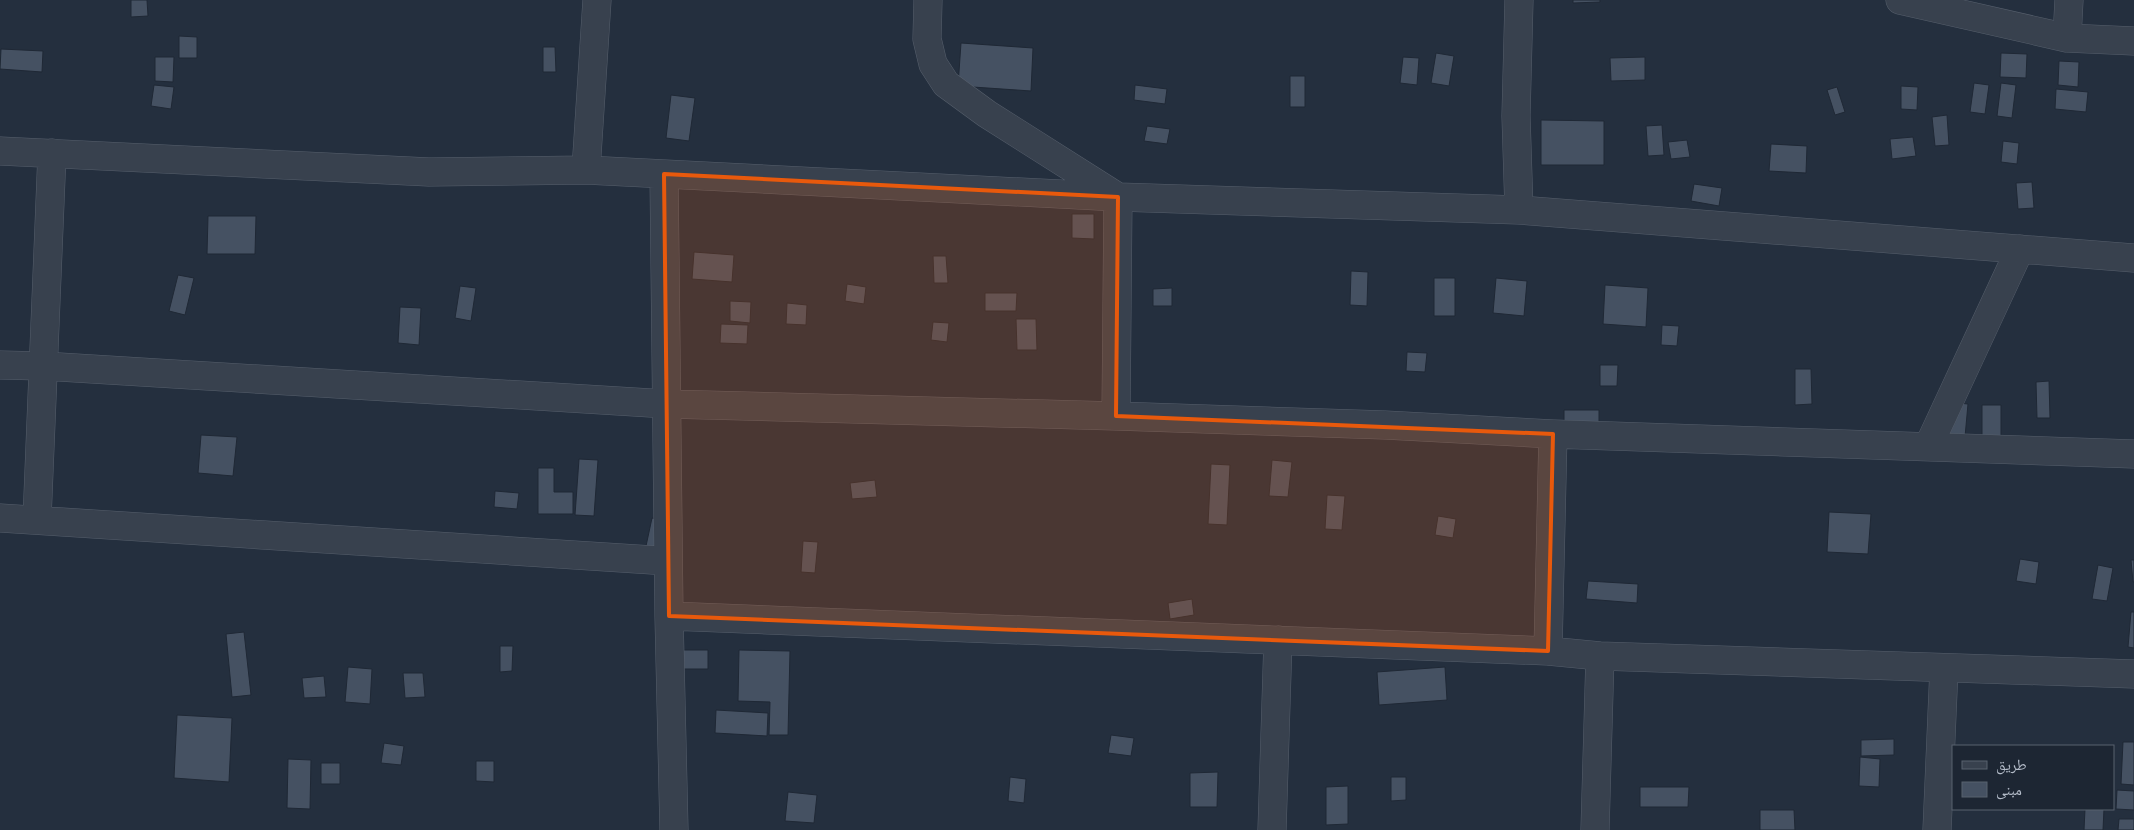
<svg xmlns="http://www.w3.org/2000/svg" width="2134" height="830" viewBox="0 0 2134 830" font-family="'Asap Condensed','Noto Naskh Arabic',sans-serif">
<rect width="100%" height="100%" fill="#242f3e"/>
<!-- building -->
<path fill="#455162" stroke="#1f2835" d="M131,0H147L148,16L131,17Z
M1573,0H1600V2L1573,3Z
M179,36L197,37V58H179Z
M961,43L1033,48L1031,91L958,86Z
M543,47H555L556,72H543Z
M1,49L43,51L42,72L0,69Z
M1436,53L1454,56L1449,86L1431,83Z
M2001,53L2027,54L2026,78L2000,77Z
M155,57H174L173,82L155,81Z
M1403,57L1419,58L1417,85L1400,83Z
M1645,57V80L1611,81L1610,58Z
M2059,61L2079,62L2078,87L2058,85Z
M1290,76H1305V107H1290Z
M1974,83L1989,85L1985,114L1970,112Z
M2001,83L2016,85L2012,118L1997,116Z
M154,85L174,87L171,109L151,106Z
M1135,85L1167,89L1165,104L1134,100Z
M1901,86L1918,87L1917,110L1901,109Z
M1837,87L1845,112L1835,115L1827,90Z
M2056,89L2088,92L2086,112L2055,109Z
M671,95L695,98L689,141L666,138Z
M1947,115L1949,145L1935,146L1932,117Z
M1541,120L1604,121V165H1541Z
M1662,125L1664,155L1648,156L1646,126Z
M1147,126L1170,129L1167,144L1144,141Z
M1913,137L1916,156L1892,159L1890,139Z
M1687,140L1690,157L1671,159L1668,142Z
M2003,141L2019,143L2017,164L2001,162Z
M1771,144L1807,146L1806,173L1769,171Z
M2032,182L2034,208L2018,209L2016,183Z
M1694,184L1722,188L1719,206L1691,201Z
M1072,214H1094V239L1072,238Z
M208,216H256L255,254H207Z
M694,252L734,255L732,282L692,279Z
M933,256H946L948,283H934Z
M1351,271L1368,272L1367,306L1350,305Z
M178,275L194,278L185,315L169,311Z
M1434,278H1455V316H1434Z
M1496,278L1527,281L1524,316L1493,313Z
M847,284L866,287L864,304L845,301Z
M1605,285L1648,288L1646,327L1603,324Z
M460,286L476,288L471,321L455,318Z
M1172,288V306H1153V289Z
M985,293H1017L1016,311H985Z
M730,301L751,302L750,323L730,321Z
M787,303L807,305L806,325L786,324Z
M400,307L421,308L419,345L398,343Z
M1016,319H1036L1037,350H1017Z
M933,322L949,323L947,342L931,340Z
M721,324L748,325L747,344L720,343Z
M1662,325L1679,326L1677,346L1661,345Z
M1407,352L1427,353L1425,372L1406,371Z
M1600,365H1618L1617,386H1600Z
M1795,369H1811L1812,404L1795,405Z
M2049,381L2050,418H2037L2036,382Z
M1948,402L1968,404L1964,448L1944,446Z
M1982,405H2001V439H1982Z
M1564,410H1599V433H1564Z
M201,435L237,437L233,476L198,473Z
M579,459L598,460L594,516L575,515Z
M1272,460L1292,462L1288,497L1269,496Z
M1211,464L1230,465L1227,525L1208,524Z
M538,468H554V492H573V514H538Z
M875,480L877,497L852,499L850,483Z
M495,491L519,493L517,509L494,507Z
M1327,495L1345,496L1342,530L1325,529Z
M1829,512L1871,514L1868,554L1827,552Z
M1438,516L1456,519L1453,538L1435,535Z
M652,518L672,522L663,564L643,560Z
M803,541L818,542L815,573L801,572Z
M2020,559L2039,562L2036,584L2016,581Z
M2131,560H2134V582H2133Z
M2098,565L2113,568L2107,601L2092,599Z
M1588,581L1638,584L1637,603L1586,599Z
M1192,599L1194,615L1170,619L1168,603Z
M2131,612H2134V648L2128,647Z
M244,632L251,695L232,697L226,634Z
M500,646H513L512,671L500,672Z
M678,650H708V669H678Z
M739,650L790,651L788,735H769L770,702L738,701Z
M348,667L372,669L370,704L345,702Z
M1445,667L1447,700L1379,705L1377,672Z
M403,673H423L425,697L405,698Z
M324,676L326,697L304,698L302,678Z
M716,710L768,713L767,736L715,733Z
M177,715L232,718L229,782L174,778Z
M1111,735L1134,738L1131,756L1108,753Z
M1894,739V755L1861,756V740Z
M2123,742H2134V785L2121,784Z
M384,743L404,746L401,765L381,763Z
M1860,757L1880,759L1879,787L1859,786Z
M288,759L311,760L310,809L287,808Z
M476,761H494V782L476,781Z
M321,763H340V784H321Z
M1218,772L1217,807H1190V773Z
M1010,777L1026,779L1024,803L1008,801Z
M1391,777H1406V800L1391,801Z
M1348,786V824L1326,825V787Z
M1640,787H1689L1688,807H1640Z
M2117,790L2134,791V810L2116,809Z
M788,792L817,795L814,823L785,821Z
M2085,809H2104L2103,830H2084Z
M1760,810H1794L1795,830H1760Z
M2119,819H2134V830H2118Z"/>
<g fill="none" stroke-linecap="round" stroke-linejoin="round">
<!-- minor casing -->
<g stroke="#565f6c" stroke-width="29">
<path id="minor" d="M928,0L927,39L933,64L946,84L987,114L1118,197L1116,416L1385,425L1553,434L2134,454
M1519,0L1516,116L1519,210L2134,258
M1900,0L2067,38L2134,41
M2067,38L2069,0
M0,151L429,172L586,170L1118,197L1519,210
M586,170L597,0
M664,174L669,616L674,830
M0,365L43,366L667,404L1116,416
M1928,447L2020,249
M0,518L668,561
M37,520L52,153
M669,616L1548,651L1600,656L2134,674
M1548,651L1553,434
M1272,830L1278,640
M1595,830L1600,656
M1937,830L1944,668"/>
</g>
<!-- minor -->
<use href="#minor" stroke="#38414e" stroke-width="28"/>
</g>
<!-- marked area -->
<path fill="#e8590c" fill-opacity="0.2" stroke="#e8590c" stroke-width="4" stroke-linejoin="round" d="M664,174L1118,197L1116,416L1553,434L1548,651L669,616Z"/>
<!-- legend -->
<rect x="1952" y="745" width="162" height="65" fill="#1d2633" stroke="#59626f"/>
<rect x="1962" y="761" width="25" height="8" fill="#38414e" stroke="#59626f"/>
<text x="1996" y="770" font-size="15" fill="#b4bcc9">طريق</text>
<rect x="1962" y="782" width="25" height="15" fill="#455162" stroke="#59626f"/>
<text x="1996" y="795" font-size="15" fill="#b4bcc9">مبنى</text>
</svg>
